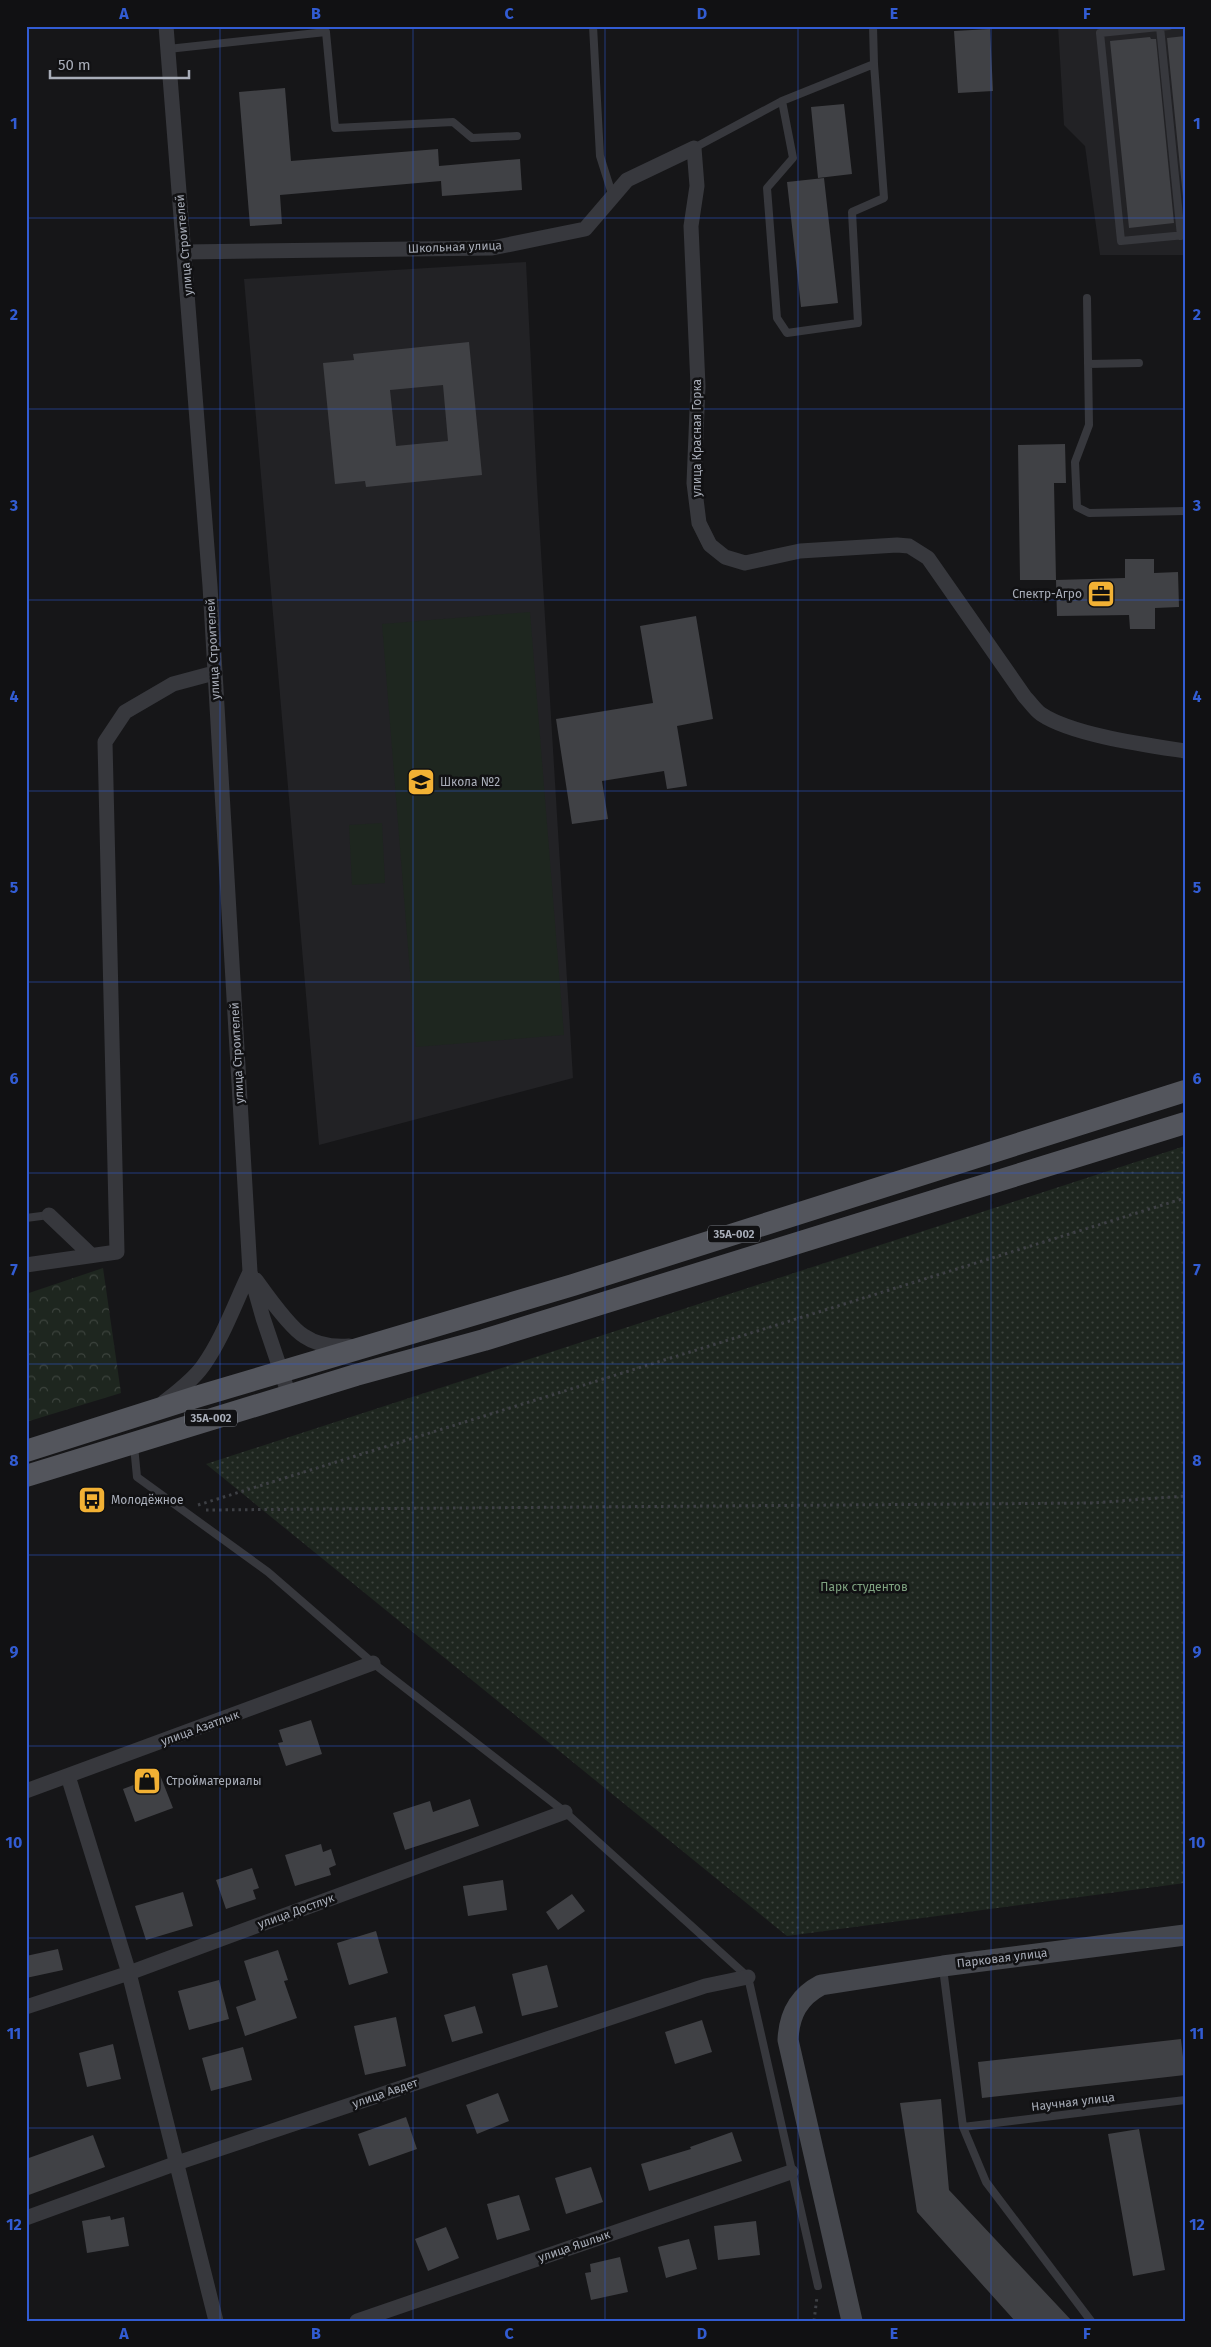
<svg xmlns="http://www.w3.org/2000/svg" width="1211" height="2347" viewBox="0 0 1211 2347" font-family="'Fira Sans',sans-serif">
<defs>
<pattern id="forest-crowns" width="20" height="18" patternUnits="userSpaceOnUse" patternTransform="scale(1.25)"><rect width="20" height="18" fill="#1e261f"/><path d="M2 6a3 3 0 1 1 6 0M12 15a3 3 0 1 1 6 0" fill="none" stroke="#3c433d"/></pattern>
<pattern id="park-dots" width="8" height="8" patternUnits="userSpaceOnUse" patternTransform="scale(1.25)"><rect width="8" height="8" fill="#1e261f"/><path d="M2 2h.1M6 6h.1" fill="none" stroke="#3c433d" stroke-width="1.8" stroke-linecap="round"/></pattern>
</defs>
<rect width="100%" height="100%" fill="#161618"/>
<!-- built -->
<path fill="#222225" d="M1058,26H1185V255H1100L1085,146L1064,125Z
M526,262L537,486L573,1078L319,1145L244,279Z"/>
<!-- grass -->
<path fill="#1e261f" d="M530,612L564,1035L416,1047L382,624Z
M382,823L385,883L352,885L349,825Z"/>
<!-- forest -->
<path fill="url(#forest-crowns)" d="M103,1268L121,1393L26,1422V1294Z"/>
<!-- park -->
<path fill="url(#park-dots)" d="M1185,1146V1883L787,1936L206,1464Z"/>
<!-- building -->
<path fill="#404145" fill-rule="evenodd" d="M990,29L993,91L958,93L954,31Z
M1185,36V217L1167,38Z
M1150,37L1151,39H1156L1174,223L1129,228L1110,41Z
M285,88L291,161L438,149L439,166L520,159L522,190L442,196L441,181L280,195L282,224L250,226L239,92Z
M844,104L852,174L818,178L811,107Z
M824,178L838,303L801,307L787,182Z
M469,342L482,475L366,487L365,481L335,484L323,363L354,360L353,354ZM443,385L448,441L396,446L390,390Z
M1065,444L1066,483H1054L1056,580H1020L1018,445Z
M1125,559H1154V573L1178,572L1179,607L1155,608V629H1130L1129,615L1057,616L1056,580L1125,578Z
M696,616L713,719L677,726L687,786L667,789L664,771L602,781L608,819L572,824L556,719L653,703L640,626Z
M311,1720L322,1754L286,1766L278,1743L283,1742L279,1730Z
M160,1775L173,1808L135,1822L123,1789Z
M470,1799L479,1826L405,1850L393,1813L430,1801L433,1812Z
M321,1844L323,1852L331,1849L336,1865L329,1868L331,1875L295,1886L285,1855Z
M252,1868L259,1888L253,1890L256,1899L226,1909L216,1880Z
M503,1880L507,1910L468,1916L463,1886Z
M183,1892L193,1926L146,1940L135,1906Z
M572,1894L585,1911L558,1930L546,1912Z
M376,1931L388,1973L349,1985L337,1943Z
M58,1949L63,1970L26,1978V1956Z
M278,1950L288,1980L284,1981L297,2018L245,2036L236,2007L256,2000L244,1961Z
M547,1965L558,2007L522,2016L512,1974Z
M219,1980L229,2019L189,2030L178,1991Z
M475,2006L483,2033L452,2042L444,2015Z
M396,2017L406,2066L365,2075L354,2026Z
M702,2020L712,2052L675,2064L665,2032Z
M1181,2039L1185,2075L982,2098L978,2062Z
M113,2044L121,2079L87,2087L79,2053Z
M243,2047L252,2080L211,2091L202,2058Z
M498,2093L509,2121L477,2134L466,2105Z
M941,2099L949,2190L1072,2321H1015L917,2212L900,2103Z
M406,2117L417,2149L369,2166L358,2134Z
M1139,2129L1165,2270L1133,2276L1108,2134Z
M732,2132L742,2161L649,2191L641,2164L691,2149L690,2147Z
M93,2135L105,2167L26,2196V2159Z
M591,2167L603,2202L566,2214L555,2178Z
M519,2195L530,2230L497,2240L487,2204Z
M110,2216L111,2220L124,2217L129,2246L87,2253L82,2221Z
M756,2221L760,2255L718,2260L714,2226Z
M446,2227L459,2258L428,2271L415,2239Z
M689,2239L697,2269L666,2278L658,2247Z
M620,2257L628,2292L591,2300L585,2273L591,2272L590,2264Z"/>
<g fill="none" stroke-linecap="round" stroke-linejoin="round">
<!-- path -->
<path stroke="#3d3f44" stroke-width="3" stroke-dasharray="2.5 4" stroke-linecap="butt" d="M198,1505L1185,1198
M206,1510L1093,1503L1185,1496
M814,2321L817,2297"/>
<!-- lane -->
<path stroke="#37383d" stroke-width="8" d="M593,26L600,156L613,197
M873,26L874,64
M1169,26L1100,33L1121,241L1185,235
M1160,27L1181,236
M168,49L326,32L335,128L453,122L472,138L517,136
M694,148L782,101L874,64L884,198L852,212L858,323L787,333L777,318L767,188L793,158L782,101
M1087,298L1089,425L1075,462L1077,507L1089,513L1185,511
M1088,364L1139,363
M26,1218L49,1215
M134,1446L137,1477L268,1572L373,1663L565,1812L748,1977L818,2286
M943,1968L963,2127L986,2182L1091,2321
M963,2127L1185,2100"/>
<!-- street -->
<path stroke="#37383d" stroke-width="15" d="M166,26L210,586L250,1272L263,1318L289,1395
M184,252L492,248L585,229L627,180L694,148L697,186L691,226L698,386L694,483L699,523L710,545L725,557L745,563L800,551L897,545L909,546L928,558L1025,697C1030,702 1035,710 1041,714C1072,735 1146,745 1185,751
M49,1215L91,1255
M26,1265L117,1252L105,742L125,712L173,684L214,673
M256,1280C266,1294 290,1328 304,1336C317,1345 335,1347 349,1346
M164,1402C178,1391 193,1380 203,1366C223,1338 235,1303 250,1272
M68,1776L129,1973L216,2321
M26,1791L373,1663
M26,2007L129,1973L565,1812
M26,2218L177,2163L705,1986L748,1977
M357,2321L791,2172"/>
<!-- secondary -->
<path stroke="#45474d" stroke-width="21" d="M852,2321L788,2040C789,2015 798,1997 821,1985L943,1966L1185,1935"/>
<!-- primary -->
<path stroke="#53555c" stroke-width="22" d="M26,1451L196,1397L573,1285L1185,1091
M26,1476L356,1375L484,1340L1185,1123"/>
</g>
<!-- grid -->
<path fill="none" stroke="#325cd3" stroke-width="1" stroke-opacity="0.55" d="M220,26V2321M413,26V2321M605,26V2321M798,26V2321M991,26V2321M26,218H1185M26,409H1185M26,600H1185M26,791H1185M26,982H1185M26,1173H1185M26,1364H1185M26,1555H1185M26,1746H1185M26,1938H1185M26,2128H1185"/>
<!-- icons -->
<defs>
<g id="office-square" transform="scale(1.4375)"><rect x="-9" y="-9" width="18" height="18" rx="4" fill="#f2b134" stroke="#111113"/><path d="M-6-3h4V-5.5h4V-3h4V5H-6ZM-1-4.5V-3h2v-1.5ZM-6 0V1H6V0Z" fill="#111"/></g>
<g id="school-square" transform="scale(1.4375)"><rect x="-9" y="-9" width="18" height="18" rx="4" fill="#f2b134" stroke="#111113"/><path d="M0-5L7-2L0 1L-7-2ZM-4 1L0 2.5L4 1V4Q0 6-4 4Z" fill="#111"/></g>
<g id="bus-square" transform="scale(1.4375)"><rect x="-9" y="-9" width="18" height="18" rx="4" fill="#f2b134" stroke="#111113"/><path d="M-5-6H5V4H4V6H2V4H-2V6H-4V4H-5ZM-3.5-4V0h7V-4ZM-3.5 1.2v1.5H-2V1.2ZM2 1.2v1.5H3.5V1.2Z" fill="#111"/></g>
<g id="shop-square" transform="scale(1.4375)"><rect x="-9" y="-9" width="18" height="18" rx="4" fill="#f2b134" stroke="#111113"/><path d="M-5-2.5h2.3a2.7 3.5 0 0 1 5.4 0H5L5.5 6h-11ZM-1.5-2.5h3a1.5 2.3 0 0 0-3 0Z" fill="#111"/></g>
</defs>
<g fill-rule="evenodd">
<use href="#office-square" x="1101" y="594"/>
<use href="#school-square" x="421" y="782"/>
<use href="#bus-square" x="92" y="1500"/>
<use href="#shop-square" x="147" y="1781"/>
</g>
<g text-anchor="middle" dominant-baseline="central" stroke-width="5" stroke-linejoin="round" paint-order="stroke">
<!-- shield labels -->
<g fill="#111113" stroke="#7b7e86" stroke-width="1">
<rect x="708" y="1225.5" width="52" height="17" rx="4"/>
<rect x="185" y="1409.5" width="52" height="17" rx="4"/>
</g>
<g font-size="11" font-weight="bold" fill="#a8adb8">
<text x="734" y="1234">35А-002</text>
<text x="211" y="1418">35А-002</text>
</g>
<!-- street labels -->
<g font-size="12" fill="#a8adb8" stroke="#111113">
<text transform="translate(184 245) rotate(-95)">улица Строителей</text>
<text transform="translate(455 247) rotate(-2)">Школьная улица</text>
<text transform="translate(697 438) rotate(-90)">улица Красная Горка</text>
<text transform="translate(213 649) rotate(-93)">улица Строителей</text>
<text transform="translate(237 1053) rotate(-93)">улица Строителей</text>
<text transform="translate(200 1728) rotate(-20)">улица Азатлык</text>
<text transform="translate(296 1911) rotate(-20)">улица Достлук</text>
<text transform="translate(1002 1958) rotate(-7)">Парковая улица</text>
<text transform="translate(385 2093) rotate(-19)">улица Авдет</text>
<text transform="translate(1073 2102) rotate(-7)">Научная улица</text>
<text transform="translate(574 2246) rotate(-19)">улица Яшлык</text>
</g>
<!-- poi labels -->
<g font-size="12" fill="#a8adb8" stroke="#111113" text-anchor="start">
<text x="1082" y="594" text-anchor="end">Спектр-Агро</text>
<text x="440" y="782">Школа №2</text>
<text x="111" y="1500">Молодёжное</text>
<text x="166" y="1781">Стройматериалы</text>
</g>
<!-- park labels -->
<g font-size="12" fill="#7fa381" stroke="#111113">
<text x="864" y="1587">Парк студентов</text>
</g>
</g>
<!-- border -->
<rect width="1211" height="2347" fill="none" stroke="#111113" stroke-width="55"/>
<!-- scale -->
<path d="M50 70v8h139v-8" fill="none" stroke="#a8adb8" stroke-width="2.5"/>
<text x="58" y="70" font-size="15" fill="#a8adb8" stroke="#111113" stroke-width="4" paint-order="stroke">50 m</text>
<rect x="28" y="28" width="1156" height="2292" fill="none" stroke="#325cd3" stroke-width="2"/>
<g font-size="16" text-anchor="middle" font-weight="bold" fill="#325cd3">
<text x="124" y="19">A</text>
<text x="316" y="19">B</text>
<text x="509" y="19">C</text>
<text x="702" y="19">D</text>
<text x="894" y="19">E</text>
<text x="1087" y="19">F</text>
<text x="14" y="129">1</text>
<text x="1197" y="129">1</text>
<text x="14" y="320">2</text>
<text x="1197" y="320">2</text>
<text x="14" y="511">3</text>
<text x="1197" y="511">3</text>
<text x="14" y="702">4</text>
<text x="1197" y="702">4</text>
<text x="14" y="893">5</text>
<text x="1197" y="893">5</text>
<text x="14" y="1084">6</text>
<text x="1197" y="1084">6</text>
<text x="14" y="1275">7</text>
<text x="1197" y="1275">7</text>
<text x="14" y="1466">8</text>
<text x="1197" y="1466">8</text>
<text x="14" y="1657">9</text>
<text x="1197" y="1657">9</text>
<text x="14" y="1848">10</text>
<text x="1197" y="1848">10</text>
<text x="14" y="2039">11</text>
<text x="1197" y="2039">11</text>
<text x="14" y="2230">12</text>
<text x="1197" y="2230">12</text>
<text x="124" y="2339">A</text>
<text x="316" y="2339">B</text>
<text x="509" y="2339">C</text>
<text x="702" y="2339">D</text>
<text x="894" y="2339">E</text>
<text x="1087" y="2339">F</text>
</g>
</svg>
